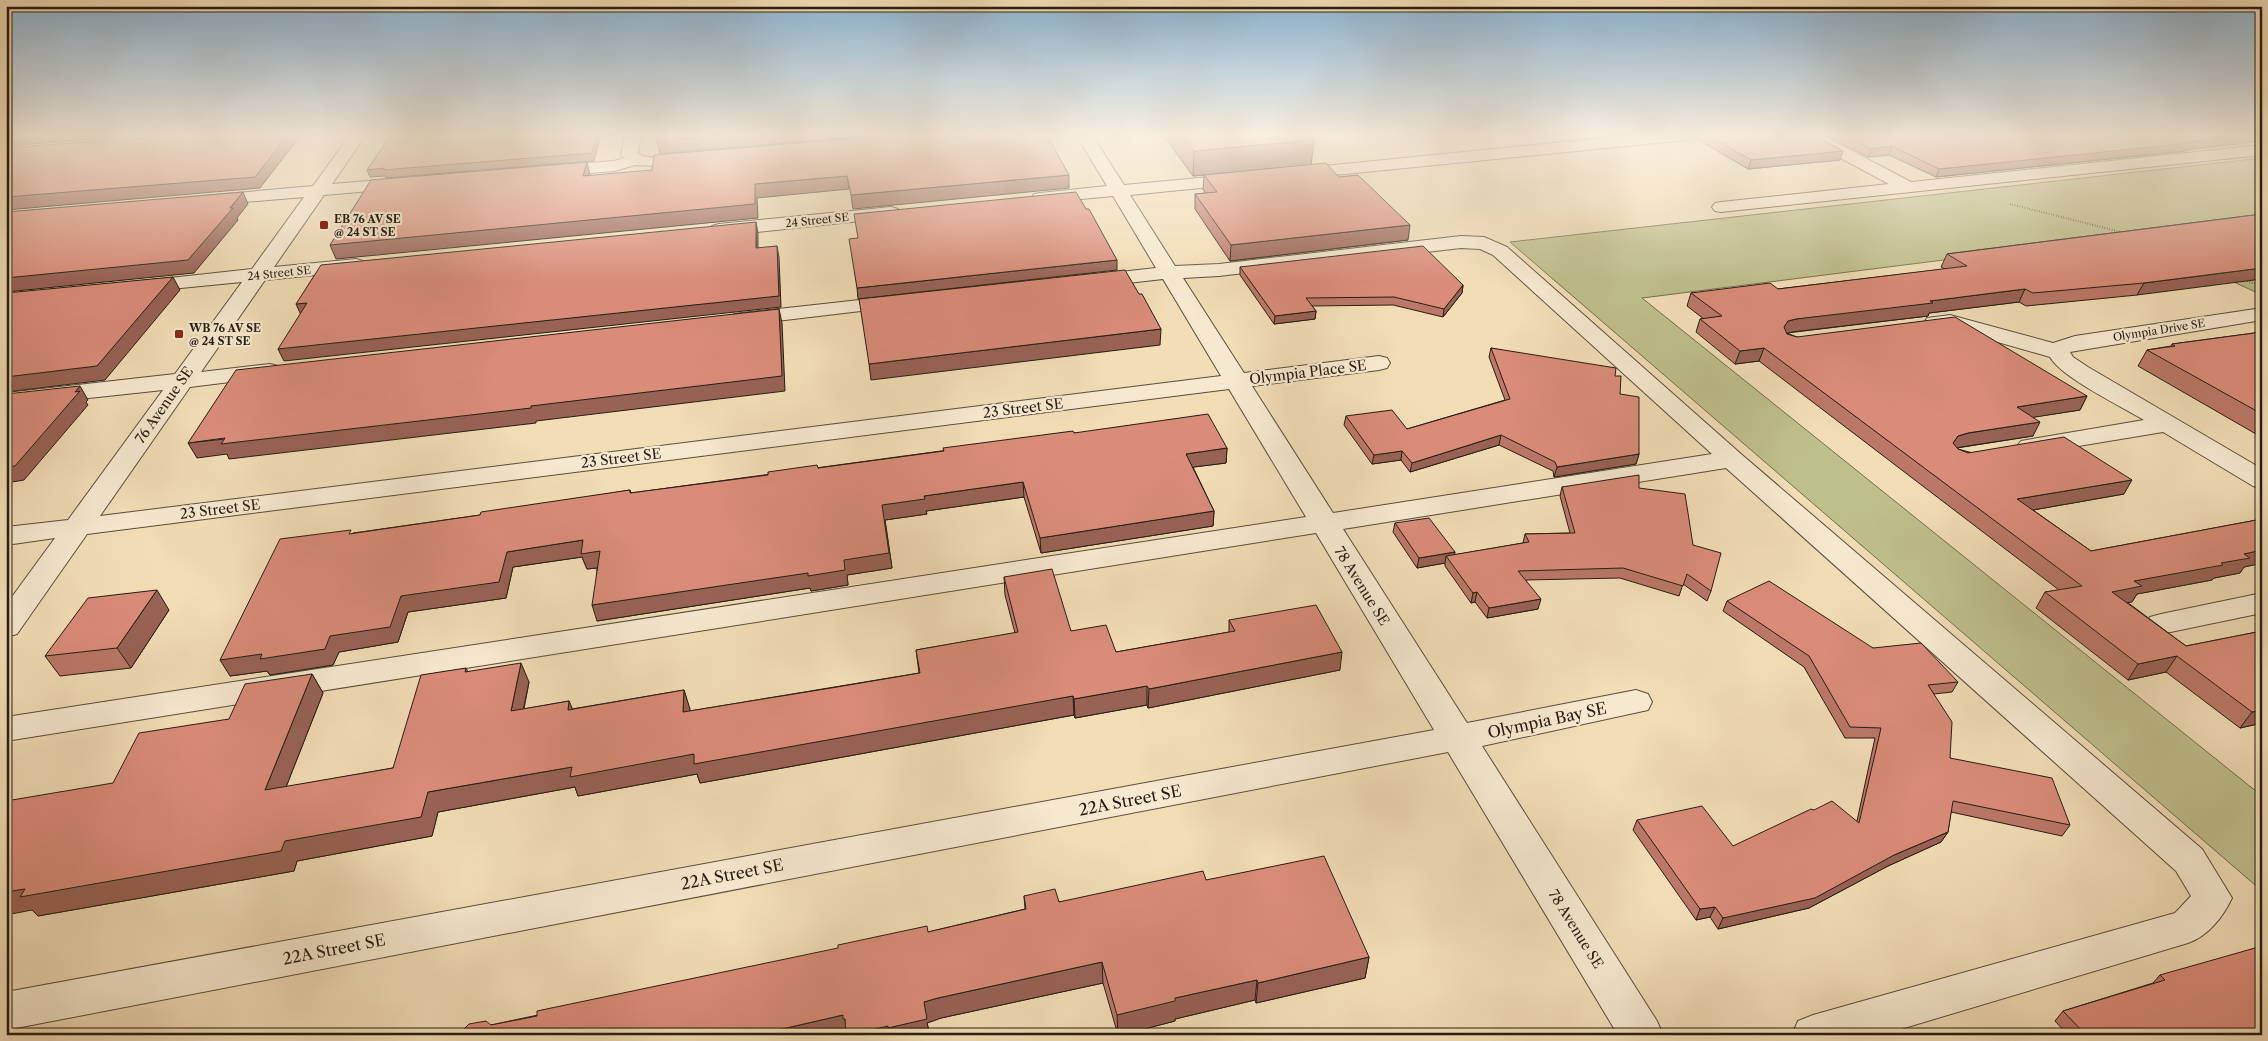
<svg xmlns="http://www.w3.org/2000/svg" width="2268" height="1041" viewBox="0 0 2268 1041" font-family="'Libre Caslon Text',serif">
<rect width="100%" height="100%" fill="#f2ddb7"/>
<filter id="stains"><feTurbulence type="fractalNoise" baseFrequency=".004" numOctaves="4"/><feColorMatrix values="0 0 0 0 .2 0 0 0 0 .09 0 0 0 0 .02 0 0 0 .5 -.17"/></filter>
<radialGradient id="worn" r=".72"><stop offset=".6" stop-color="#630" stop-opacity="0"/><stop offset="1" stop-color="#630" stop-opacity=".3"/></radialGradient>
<!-- green -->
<path fill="#bec08c" stroke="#726e4f" d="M2262,158V295L2134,236L1642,298L2262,796V891L1510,242Z"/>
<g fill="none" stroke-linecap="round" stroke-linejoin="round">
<!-- minor casing -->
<g stroke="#5a4d3b" stroke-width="2">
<path id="minor" d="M350,135H366L332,184L405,178L411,179L414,183L411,187L405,188L324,195L274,267L356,259L363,261L366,265L363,269L356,271L265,280L201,372L270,364L278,366L282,371L278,376L190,387L100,516L1221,376L1163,279L1093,287L1086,285L1083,281L1086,277L1093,275L1156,268L1113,196L1040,203L1034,202L1031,198L1034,194L1040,193L1107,186L1076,135H1092L1124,185L1241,174L1247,175L1250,179L1247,183L1241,184L1130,195L1175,266L1219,264L1461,236L1484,237L1507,247L1741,454L2202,849L2232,898C2223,917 2208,936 2188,943L1881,1035H1792L1798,1021L1813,1015L2175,913L2191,896L2176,871L1726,468L1343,529L1467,723L1636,690L1648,694L1652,702L1648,710L1482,746L1657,1021L1663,1035H1618L1448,752L6,1030V992L1434,730L1316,533L6,741V717L1306,517L1229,389L87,534L17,634L6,637V605L55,538L6,545V527L68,520L163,390L6,407V393L175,374L242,282L140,292L133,290L130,286L133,282L252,269L304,197L209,205L203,204L200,200L203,196L313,186ZM1461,248L1480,249L1493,255L1712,454L1333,513L1252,386L1379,370L1387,368L1390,363L1387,358L1379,356L1244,373L1183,278L1219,276Z
M625,135H641L638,153L643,156L656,158L658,162L656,166L635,165L615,171L550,176L544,175L541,171L544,167L550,166L614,161L624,158L621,154Z
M1635,135H1695L1693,138L1687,140L1294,179L1288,178L1285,174L1288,170L1294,169Z
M1801,135H1822L1911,182L2262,145V155L1721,212L1715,211L1712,207L1715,203L1721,202L1889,184L1803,138Z
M891,207L898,209L900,213L898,217L719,236L712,234L710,230L712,226L719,224Z
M896,296L903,298L907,302L903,306L742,325L734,324L731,319L734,314L742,313Z
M2262,308V320L2070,352L2073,357L2088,367L2262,469V488L2253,486L2163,432L2030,454L2021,451L2017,446L2021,441L2144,420C2121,406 2062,378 2050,357L1949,328L1935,329L1927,328L1924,323L1927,318L1950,315L2053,343L2075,336Z
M2262,593V613L2161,634L2150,631L2146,624L2150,617L2161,614Z"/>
</g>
<!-- path -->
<path stroke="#271d12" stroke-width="2" stroke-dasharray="0.5 2" stroke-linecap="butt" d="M2010,204L2125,233
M2245,280L2260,286"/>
<!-- minor -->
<use href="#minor" fill="#f7e9d0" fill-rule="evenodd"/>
</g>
<!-- wall -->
<path fill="#bb7869" stroke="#271d12" d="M1163,135H1309L1314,140L1311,165L1339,177L1408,240L1230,261L1195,209V194L1206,193L1203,190L1204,175L1193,176Z
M1696,135H1812L1843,151L1840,160L1748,169L1695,138Z
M1826,135H2262L2186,150L2185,151L1936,177L1889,155L1868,157Z
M2262,214L2137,295L2026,306L2019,302L1929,313L1928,316L1787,333L1797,337L2087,396L2080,410L2033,417V436L1957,448L1958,449L2124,494L2033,510L2091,551L2262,519V563L2244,567L2240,573L2214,578L2212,580L2137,594L2132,602H2127L2186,646L2262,631V723L2240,728L2166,672L2128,680L2036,608L2045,592L2059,590L1759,361L1735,364L1696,332L1700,319H1704L1687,306L1691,293L1778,289L1945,269L1941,267L1947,254Z
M1240,267L1463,285L1462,293L1443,317L1393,305L1312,306L1316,311L1315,319L1274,324L1240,275Z
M2262,332V433L2256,434L2138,366L2147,350L2171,346L2172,344Z
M1491,348L1615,376L1620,394L1639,454L1636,464L1554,477L1553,471L1499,445L1410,472L1401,460L1372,464L1344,425L1346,416L1407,429L1505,400L1489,357Z
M1074,433L1227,448L1226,463L1193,467L1214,511L1213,526L1041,553L1024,497L926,511L927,514L885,520L892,568L847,575L848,585L811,591L810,588L597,621V568L587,569L582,557L513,567L506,598L408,612L398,642L339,652L333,665L270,675L267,671L230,676L353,533L480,515L630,490L631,493Z
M1562,487L1639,488L1693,545L1711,591L1707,601L1683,584L1679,596L1620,578L1526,580L1538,609L1487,618L1475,602L1471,603L1445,566V563L1417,568L1393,532L1395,523L1455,552L1454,555L1523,543L1525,534L1570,533L1560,496Z
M1004,577L1071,631L1116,652L1229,632V620L1340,670L1148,708L1147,705L1075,718L1074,715L700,783L697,774L578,796L575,787L438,812L432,836L297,861L294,871L38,916L32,910L113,783L312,674L323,693L286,787L393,768L466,668L468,672L529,682L524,709L569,701L572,709L684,690L690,711L919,673L916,650L1015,633L1005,595Z
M1727,601L1873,648L1958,682L1952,692L1934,694L1950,758L2070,825L2062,836L1951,812L1948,832L1941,842L1888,866L1809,908L1718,929L1710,917L1696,920L1633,830L1637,820L1733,846L1857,821L1875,738H1845L1804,667L1723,611Z
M169,610L131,668L60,676L45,656Z
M1206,880L1369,957L1365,978L1256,1003L1255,1000L1175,1019V1021L1121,1035H1118L1103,983L941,1018L927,1023L930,1035H458L491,1025L928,932L1025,909L1024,896L1059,902Z
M2160,975L2262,1035H2068L2055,1021L2063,1011L2153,983Z"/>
<!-- shaded-wall -->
<path fill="#986255" stroke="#271d12" d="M6,135H146L6,146Z
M288,135H301L260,188L6,210V197Z
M597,135H601L594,161L386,178L385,176L370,177L367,170Z
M729,135H880L660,154L657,141Z
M2246,135H2262V141L2186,150L2185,151L1936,177L1939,169Z
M1314,140L1311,165L1193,176L1194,151Z
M1892,146L1889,155L1868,157L1871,149Z
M1843,151L1840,160L1748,169L1751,160Z
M587,162L590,175L583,176Z
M1069,175V188L853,209L851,195Z
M847,176L849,189L757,198L758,218L336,259L330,245L755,184Z
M243,192L248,204L237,218L238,220L194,273L6,292V278L230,208Z
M756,222L758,233V259L756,248Z
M1410,225L1408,240L1230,261L1231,245Z
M777,246L779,257L781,307L284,361L278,349Z
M1117,260V270L858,299L857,288Z
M2262,268V279L2137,295L2144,283Z
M173,277L180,290L105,380L6,392V377Z
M1463,285L1462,293L1443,317L1444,309Z
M2025,289L2019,302L1929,313L1928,316L1792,332L1784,334V327L1788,321L1796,319L1930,301Z
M307,303L301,315L296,304Z
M779,309L782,323L785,391L536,421V423L229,459L227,454L197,458L188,443L531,406Z
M1316,311L1315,319L1274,324L1275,316Z
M1161,329L1160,345L871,380L869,364Z
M1764,348L1759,361L1735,364L1740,351Z
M80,386L88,400L86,402L88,405L24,480L6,483V467Z
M2087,396L2080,410L2010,421L2017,407Z
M2040,422L2033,436L1961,447L1951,450L1953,443L1958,436L1968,433Z
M2262,425V433L2256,434Z
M1501,435L1499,445L1410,472L1412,463Z
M1227,448L1226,463L1186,468V454Z
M1402,451L1401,460L1372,464L1374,455Z
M1639,454L1636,464L1554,477L1557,467Z
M2132,480L2124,494L2010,514L2017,499Z
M1023,482L1024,497L926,511L927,514L885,520L892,568L847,575L848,585L811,591L810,588L597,621L592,605L844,560L882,505L924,496Z
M1214,511L1213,526L1041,553L1040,538Z
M583,540L600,551L605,567L587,569L582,557L513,567L506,598L408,612L398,642L339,652L333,665L270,675L267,671L230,676L220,660L330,636L401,596L507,552Z
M2262,550V563L2244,567L2240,573L2214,578L2212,580L2137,594L2132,602L2103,607L2112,592L2134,581L2221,563L2244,554Z
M1455,552L1453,562L1446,556L1445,563L1417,568L1419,558Z
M157,590L169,610L131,668L117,648Z
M1477,592L1475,602L1471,603L1473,593Z
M1541,599L1538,609L1487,618L1489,608Z
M1342,652L1340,670L1148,708L1149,689Z
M2177,656L2166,672L2128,680L2138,664Z
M521,663L529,682L519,730L511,711Z
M312,674L323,693L277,810L265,790Z
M1147,686V705L1075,718L1074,699Z
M684,690L690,709L689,731L683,712Z
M1073,696L1074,715L700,783L697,774L578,796L575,787L438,812L432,836L297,861L294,871L38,916L32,910L6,915V892L285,841L428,792L572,767L694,754Z
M569,701L577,720L568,710Z
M2262,710V723L2240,728L2252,712Z
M1948,832L1941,842L1888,866L1809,908L1718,929L1723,918L1894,855Z
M1715,907L1710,917L1696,920L1700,909Z
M1369,957L1365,978L1256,1003L1258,983Z
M1102,962L1103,983L941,1018L927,1023L930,1035H850L924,1002L938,998Z
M1257,980L1255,1000L1175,1019V1021L1121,1035H1118L1117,1015L1175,998Z
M843,1015L845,1019L849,1035H756Z"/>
<!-- building -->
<path fill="#d98c7a" stroke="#271d12" d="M180,135H288L255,177L6,197V148Z
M394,135H597L592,153L383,170L385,168L367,170L390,136Z
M658,135H729L657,141Z
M895,135H1047L1069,175L851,195L847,176L755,184V204L330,245L371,180L587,162L583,176L652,170L654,155Z
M1182,135H1309L1314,140L1194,151Z
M1707,135H1812L1843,151L1751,160Z
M1845,135H2246L2187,142L2190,143L1939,169L1892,146L1871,149Z
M1326,163L1339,177L1358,175L1410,225L1231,245L1195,194L1217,192L1204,175Z
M243,192L230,208H233L188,260L6,278V258L7,257H6V212Z
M1076,192L1086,209H1089L1117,260L857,288L849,239L858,238L854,214Z
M2262,214V268L2144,283L2033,293L2025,289L1930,301L1933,303L1796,319L1788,321L1784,327L1787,334L1797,337L1955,317L2087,396L2017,407L2040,422L1968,433L1958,436L1953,443L1958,449L1968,453L2064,437L2132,480L2017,499L2091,551L2262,519V550L2244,554L2250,558L2221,563L2223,565L2134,581L2142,586L2112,592L2186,646L2262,631V710L2252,712L2177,656L2138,664L2045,592L2082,586L1764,348L1740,351L1700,319L1722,316L1691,293L1770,283L1778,289L1967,266L1947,254Z
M756,222V248L777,246L779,296L278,349L307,303L296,304L321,265Z
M1423,246L1463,285L1444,309L1394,297L1306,298L1316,311L1275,316L1240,267Z
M1125,270L1139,294H1142L1161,329L869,364L859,299Z
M173,277L97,366L6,377V293Z
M779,309L782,376L531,406V408L221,444L225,438L188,443L236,370Z
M2262,332V414L2147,350L2175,346L2172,344Z
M1491,348L1616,368L1615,376H1621L1620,394L1639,397V454L1557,467L1555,462L1501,435L1412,463L1402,451L1374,455L1346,416L1392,410L1407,429L1510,399Z
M80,386L75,392L80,391L15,466L6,467V394Z
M1208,414L1227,448L1186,454L1214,511L1040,538L1023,482L924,496L925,499L882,505L889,553L844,560L845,570L808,576V573L592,605L600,551L581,554L583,540L507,552L499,582L401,596L390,627L330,636L325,649L260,659L262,654L220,660L280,539L351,530L349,534L480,515L481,512L630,490V493L768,475V472L817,465L818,468L944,451L943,448L1073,431L1074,433Z
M1639,475V488L1685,494L1693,545L1721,553L1711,591L1687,574L1683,586L1623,568L1518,571L1541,599L1489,608L1477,592L1473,593L1446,556L1529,542L1525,534L1575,533L1562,487Z
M1429,518L1455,552L1419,558L1395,523Z
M1052,569L1071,631L1106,625L1116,652L1235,631L1229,620L1316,605L1342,652L1149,689L1147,686L1074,699L1073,696L694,764V754L570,777L572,767L428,792L421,817L285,841L281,851L20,897L25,889L6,892V801L113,783L139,733L229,719L245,684L312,674L265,790L393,768L421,675L466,668L465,672L521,663L511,711L569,701L568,710L684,690L683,712L831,688L920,673L916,650L1018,632L1004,577Z
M1769,581L1873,648L1921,643L1958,682L1928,685L1952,722L1950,758L2052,778L2070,825L1953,801L1948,832L1894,855L1815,898L1723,918L1715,907L1700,909L1637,820L1702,806L1733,846L1811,809L1814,810L1832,801L1859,823L1881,728L1850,727L1809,656L1727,601Z
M157,590L117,648L45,656L88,598Z
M1324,856L1369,957L1258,983L1257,980L1175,998V1001L1117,1015L1102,962L938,998L924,1002L927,1019L888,1028V1026L850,1035H846L845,1019H843V1015L756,1035H458L469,1024L486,1021L491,1025L537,1016V1011L838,948V945L927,926L928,932L1026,909L1024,896L1055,889L1059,902L1203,871L1206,880Z
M2262,946V1035H2086L2063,1011L2165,980L2160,975Z
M1991,1032L1993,1035H1982Z"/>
<!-- sky -->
<linearGradient id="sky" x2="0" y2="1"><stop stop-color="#8bb6d5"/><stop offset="0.48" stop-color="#f9f0df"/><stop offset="1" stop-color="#f9f0df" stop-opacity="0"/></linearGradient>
<rect width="2268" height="281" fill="url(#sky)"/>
<!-- markers -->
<g fill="#8f2418" stroke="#f7e9d0" stroke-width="2">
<rect x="319" y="220" width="10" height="10" rx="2.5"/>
<rect x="174" y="329" width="10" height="10" rx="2.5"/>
</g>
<g text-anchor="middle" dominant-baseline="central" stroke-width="4.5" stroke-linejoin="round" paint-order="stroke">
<!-- far-poi labels -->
<g font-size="11" font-weight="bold" fill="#271d12" stroke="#f7e9d0" text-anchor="start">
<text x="334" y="219">EB 76 AV SE<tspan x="334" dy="13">@ 24 ST SE</tspan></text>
<text x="189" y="328">WB 76 AV SE<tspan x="189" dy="13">@ 24 ST SE</tspan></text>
</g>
<!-- far-street labels -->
<g font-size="11" fill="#271d12" stroke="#f7e9d0">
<text transform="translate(817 220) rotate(-6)">24 Street SE</text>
<text transform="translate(279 273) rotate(-6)">24 Street SE</text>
<text transform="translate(2159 330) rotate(-9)">Olympia Drive SE</text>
</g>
<!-- street labels -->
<g font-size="14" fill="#271d12" stroke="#f7e9d0">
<text transform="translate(1308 372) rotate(-7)">Olympia Place SE</text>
<text transform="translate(164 405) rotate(-55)">76 Avenue SE</text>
<text transform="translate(1023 408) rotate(-7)">23 Street SE</text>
<text transform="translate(621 458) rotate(-7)">23 Street SE</text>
<text transform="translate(220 509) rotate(-7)">23 Street SE</text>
<text transform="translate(1362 586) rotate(58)">78 Avenue SE</text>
<text transform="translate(1576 929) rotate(58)">78 Avenue SE</text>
</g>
<!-- near-street labels -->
<g font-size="16" fill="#271d12" stroke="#f7e9d0">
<text transform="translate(1547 720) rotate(-12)">Olympia Bay SE</text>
<text transform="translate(1130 800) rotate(-11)">22A Street SE</text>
<text transform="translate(732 874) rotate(-11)">22A Street SE</text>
<text transform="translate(334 949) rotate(-11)">22A Street SE</text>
</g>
</g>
<!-- margin -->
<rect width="2268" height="1041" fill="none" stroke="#f2ddb7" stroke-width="25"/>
<rect x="8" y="8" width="2253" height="1026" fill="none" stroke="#271d12" stroke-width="2.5"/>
<rect x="12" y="12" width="2243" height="1016" fill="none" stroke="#271d12"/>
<rect width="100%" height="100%" filter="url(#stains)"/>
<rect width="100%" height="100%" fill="url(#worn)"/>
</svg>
